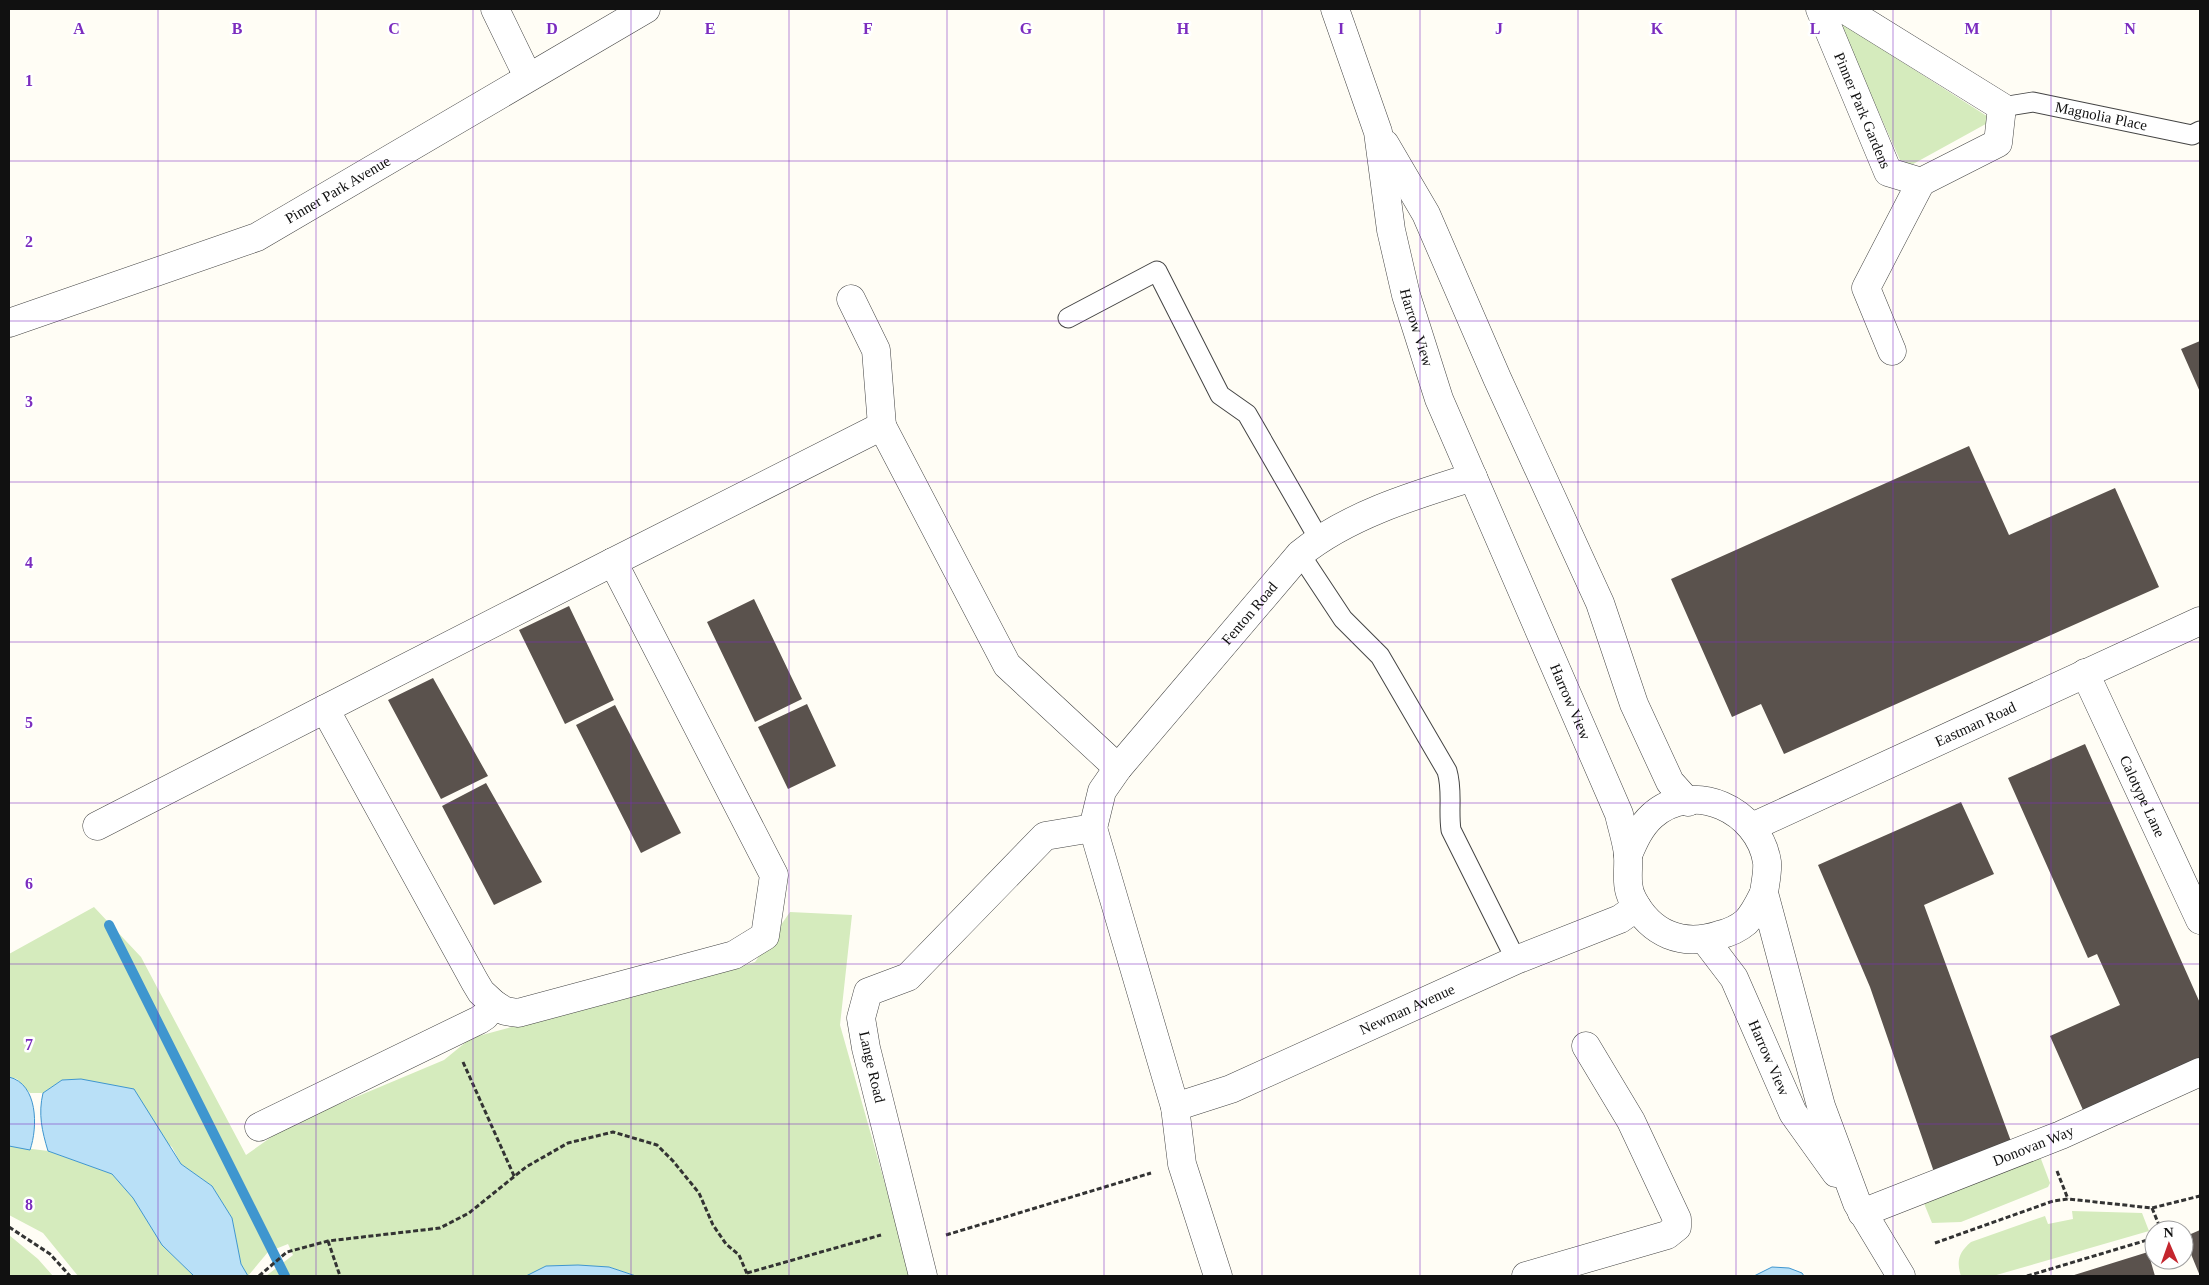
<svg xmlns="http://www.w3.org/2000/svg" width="2209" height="1285" viewBox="0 0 2209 1285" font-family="Georgia,serif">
<rect width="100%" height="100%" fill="#fffdf5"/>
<!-- green -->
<path fill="#d5ebbd" d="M1838,21L1993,120L1904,169Z
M94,907L141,957L246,1155L287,1126L444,1060L471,1038L755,962L790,912L852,915L840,1025L911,1276H636L609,1267L526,1276H266L293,1255L288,1244L268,1252L248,1276L241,1264L232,1218L212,1186L181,1164L172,1147L81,1079L62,1080L43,1093H30L17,1079L9,1077V954Z
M9,1146L48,1151L112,1174L133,1198L162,1245L194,1276H78L43,1233L9,1215Z
M2033,1155L2041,1159L2050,1183L2048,1187L1961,1222L1932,1223L1923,1201Z
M2072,1211L2142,1213L2149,1231L1993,1276H1961C1956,1261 1959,1252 1971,1242L2045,1216L2048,1224L2073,1219Z
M9,1235L38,1259L53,1276H9Z"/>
<!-- water -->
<path fill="#b9e0f7" stroke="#3f96cf" d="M9,1077C38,1084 38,1127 30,1150L9,1146Z
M81,1079L134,1089L181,1164L212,1186L232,1218L241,1264L248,1276H194L162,1245L133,1198L112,1174L48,1151C42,1131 38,1114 43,1093L62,1080Z
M578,1265L609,1267L636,1276H526L546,1266Z
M1772,1267L1789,1268L1802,1273L1804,1276H1754Z"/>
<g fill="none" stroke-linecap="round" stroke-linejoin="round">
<!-- stream -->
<path stroke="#3f96cf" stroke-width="10" d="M109,925L285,1276"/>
</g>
<!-- building -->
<path fill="#5a524d" d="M2200,341V392L2181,349Z
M1969,446L2009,535L2115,488L2159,587L1784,754L1761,704L1732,717L1671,579Z
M754,599L802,699L755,722L707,622Z
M569,606L614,700L565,724L519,630Z
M433,678L488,776L441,799L388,700Z
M807,704L836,766L788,789L758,727Z
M615,705L681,833L641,853L576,725Z
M2085,744L2200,1003V1058L2083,1110L2050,1036L2120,1005L2097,954L2088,958L2008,778Z
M486,783L542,882L494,905L442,806Z
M1961,802L1994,874L1924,905L2012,1144L1934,1172L1870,987L1818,865Z
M2200,1230V1276L2184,1237Z
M2148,1252L2155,1276H2071Z"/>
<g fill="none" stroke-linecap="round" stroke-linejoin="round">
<!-- service casing -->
<g stroke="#444" stroke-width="21">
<g id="service">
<path id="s1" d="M2002,107L2033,102L2192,135L2200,131"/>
<path d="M1068,318L1157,271L1220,395L1247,414L1319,539"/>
<path d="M1300,554L1343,619L1380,656L1447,771C1453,791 1448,809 1451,830L1516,960"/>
</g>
</g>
<!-- pedestrian casing -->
<g stroke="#444" stroke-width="29">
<g id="pedestrian">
<path id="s2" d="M2085,673L2200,920"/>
<path id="s3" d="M1862,1213L2061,1135L2200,1072"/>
</g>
</g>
<!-- minor casing -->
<g stroke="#444" stroke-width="29">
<g id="minor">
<path d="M495,9L528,77"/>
<path id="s4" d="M1820,9L1888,172L1921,182L1998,143L2002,107L1844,9"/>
<path d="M851,299L876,350L882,426"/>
<path id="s5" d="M9,323L257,237L646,9"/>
<path d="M1892,351L1866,288L1921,182"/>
<path d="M97,826L325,709"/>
<path id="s6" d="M1752,827L2200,621"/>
<path id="s7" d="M1093,828L1102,791L1118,768L1300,554C1348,515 1415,495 1473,477"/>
<path d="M1093,828L1175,1107L1182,1164L1218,1276"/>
<path d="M494,1004L481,992L475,982L325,709L613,562"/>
<path id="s8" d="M1175,1107L1231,1089L1516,960L1620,919L1637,907"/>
<path d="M259,1127L479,1020L485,1016L494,1004L505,1011L518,1013L734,955L765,936L774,875L613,562L882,426L1007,665L1118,768"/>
<path d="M923,1276L866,1048L861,1018L868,992L908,977L1045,836L1093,828"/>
<path d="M1526,1276L1667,1235L1677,1227V1219L1631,1121L1586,1046"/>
</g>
</g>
<!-- tertiary casing -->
<g stroke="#444" stroke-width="29">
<g id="tertiary">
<path id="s9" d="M1335,9L1378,132L1391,230L1406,295L1439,399L1619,814C1622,828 1627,842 1628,855C1629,871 1625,886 1633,900C1651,934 1682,947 1719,935C1728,933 1739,928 1746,922C1754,914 1759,903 1764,893"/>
<path d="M1385,144L1426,214L1497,378L1600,603L1634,704L1670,782L1688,802"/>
<path d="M1628,855C1634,841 1640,827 1652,816C1693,779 1759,810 1767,862C1768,872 1765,884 1764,893L1821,1106L1857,1203L1901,1276"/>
<path id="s10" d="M1705,940L1734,978L1793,1113L1836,1173"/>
</g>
</g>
<!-- path -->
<path stroke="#333" stroke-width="3" stroke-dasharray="5 2.5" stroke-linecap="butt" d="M463,1062L515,1178
M2057,1171L2068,1199
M2152,1208L2161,1230
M9,1227L50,1254L70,1276
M946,1235L1151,1173
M328,1241L340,1276
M1935,1243L2053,1201L2068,1199L2152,1208L2200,1196
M747,1273L881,1235
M259,1276L287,1252L328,1241L440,1228L469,1213L526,1167L568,1143L613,1132L657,1145L673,1161L699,1193L713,1225L726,1244L739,1255L748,1276
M2027,1276L2154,1238"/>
<!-- service -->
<use href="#service" stroke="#fff" stroke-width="19"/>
<!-- pedestrian -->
<use href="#pedestrian" stroke="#fff" stroke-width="28"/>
<!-- minor -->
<use href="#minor" stroke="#fff" stroke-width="28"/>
<!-- tertiary -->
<use href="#tertiary" stroke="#fff" stroke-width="28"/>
</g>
<!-- grid -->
<path fill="none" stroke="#7b2cbf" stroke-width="1" stroke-opacity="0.55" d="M158,9V1276M316,9V1276M473,9V1276M631,9V1276M789,9V1276M947,9V1276M1104,9V1276M1262,9V1276M1420,9V1276M1578,9V1276M1736,9V1276M1893,9V1276M2051,9V1276M9,161H2200M9,321H2200M9,482H2200M9,642H2200M9,803H2200M9,964H2200M9,1124H2200"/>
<g text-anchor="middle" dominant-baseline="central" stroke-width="5" stroke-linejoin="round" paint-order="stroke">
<!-- street labels -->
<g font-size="15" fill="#111" stroke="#fff">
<text stroke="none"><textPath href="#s4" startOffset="110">Pinner Park Gardens</textPath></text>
<text stroke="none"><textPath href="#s1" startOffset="101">Magnolia Place</textPath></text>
<text stroke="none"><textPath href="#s5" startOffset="356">Pinner Park Avenue</textPath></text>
<text stroke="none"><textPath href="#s9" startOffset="330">Harrow View</textPath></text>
<text stroke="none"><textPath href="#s7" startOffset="269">Fenton Road</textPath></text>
<text stroke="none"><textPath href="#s9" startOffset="735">Harrow View</textPath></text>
<text stroke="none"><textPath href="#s6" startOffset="246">Eastman Road</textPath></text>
<text stroke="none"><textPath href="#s2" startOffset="136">Calotype Lane</textPath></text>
<text stroke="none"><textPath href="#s8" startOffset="252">Newman Avenue</textPath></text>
<text stroke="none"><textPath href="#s10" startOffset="135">Harrow View</textPath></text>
<text transform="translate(872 1067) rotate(77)">Lange Road</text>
<text stroke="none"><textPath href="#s3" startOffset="184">Donovan Way</textPath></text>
</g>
</g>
<g font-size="16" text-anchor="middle" font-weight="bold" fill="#7b2cbf" stroke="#fff" stroke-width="5" stroke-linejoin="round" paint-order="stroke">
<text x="79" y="34">A</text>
<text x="237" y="34">B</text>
<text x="394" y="34">C</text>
<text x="552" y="34">D</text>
<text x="710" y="34">E</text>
<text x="868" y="34">F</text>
<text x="1026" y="34">G</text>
<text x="1183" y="34">H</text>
<text x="1341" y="34">I</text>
<text x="1499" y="34">J</text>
<text x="1657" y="34">K</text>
<text x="1815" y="34">L</text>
<text x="1972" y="34">M</text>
<text x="2130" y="34">N</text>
<text x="29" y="86">1</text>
<text x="29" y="247">2</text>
<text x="29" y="407">3</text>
<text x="29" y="568">4</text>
<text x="29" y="728">5</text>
<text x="29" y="889">6</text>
<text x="29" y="1050">7</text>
<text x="29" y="1210">8</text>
</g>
<!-- border -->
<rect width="2209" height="1285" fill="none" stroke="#111111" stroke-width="20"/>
<!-- north arrow -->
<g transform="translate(2169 1245) rotate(358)"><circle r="24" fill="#ffffff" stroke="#a0a0a0"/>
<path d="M0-4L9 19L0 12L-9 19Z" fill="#c4262e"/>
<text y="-8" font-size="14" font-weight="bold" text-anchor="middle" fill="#111111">N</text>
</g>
</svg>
